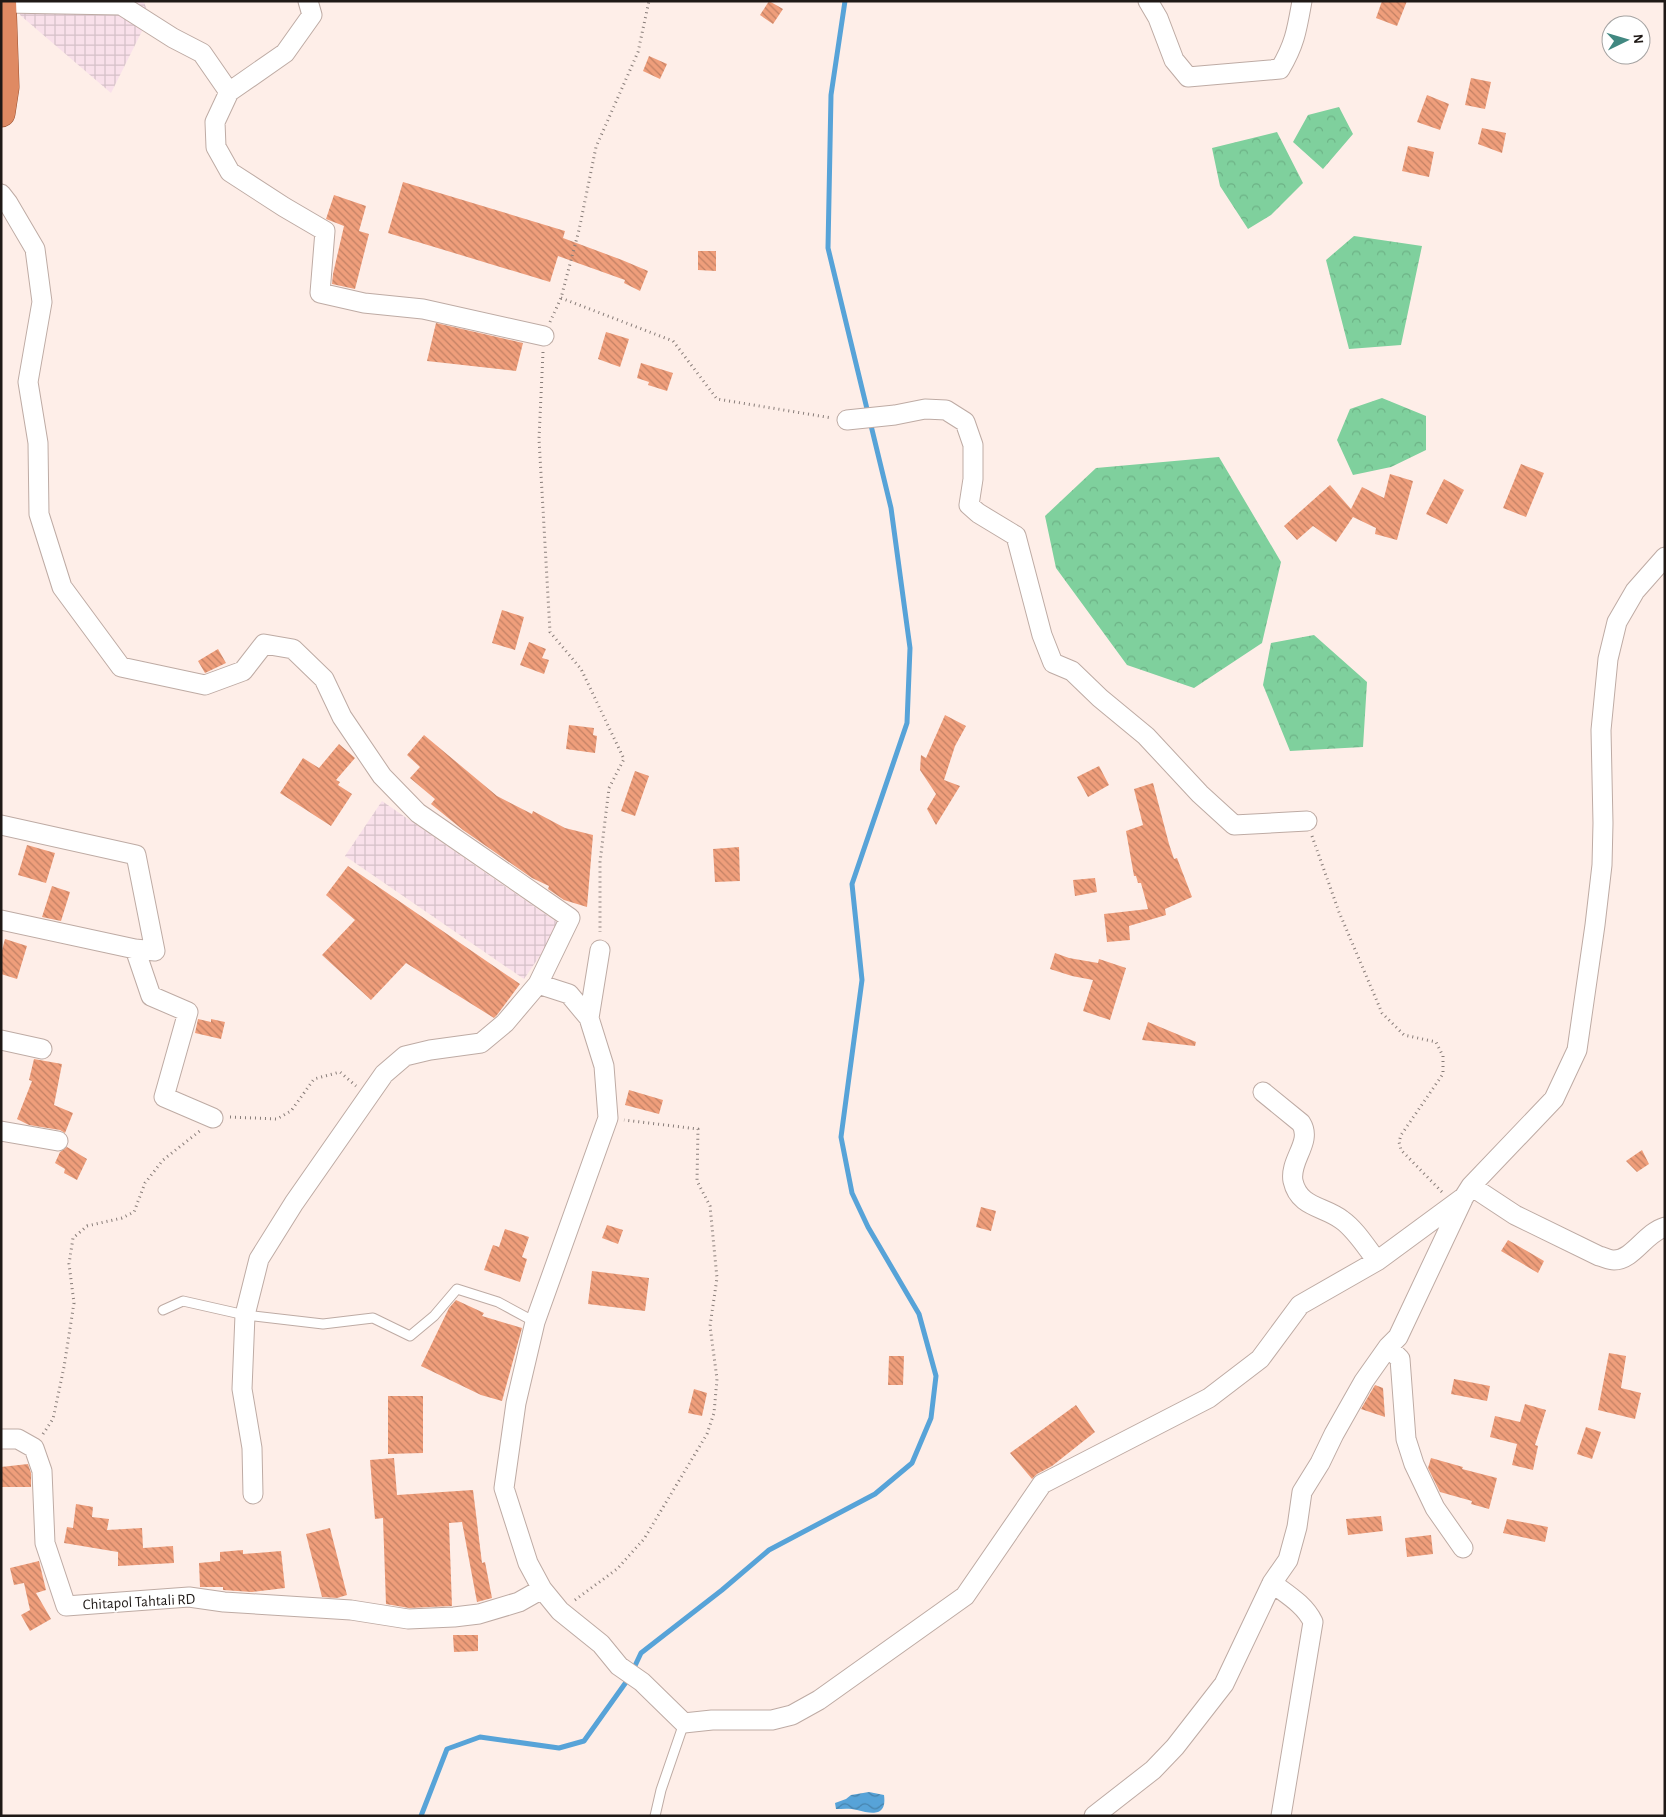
<svg xmlns="http://www.w3.org/2000/svg" width="1666" height="1817" viewBox="0 0 1666 1817" font-family="'Alegreya Sans',sans-serif">
<defs>
<pattern id="industrial-grid" width="8" height="8" patternUnits="userSpaceOnUse" patternTransform="scale(1.25)"><rect width="8" height="8" fill="#f9e0ea"/><path d="M0 4h8M4 0v8" fill="none" stroke="#d5c0c8"/></pattern>
<pattern id="forest-crowns" width="20" height="18" patternUnits="userSpaceOnUse" patternTransform="scale(1.25)"><rect width="20" height="18" fill="#7fd09d"/><path d="M2 6a3 3 0 1 1 6 0M12 15a3 3 0 1 1 6 0" fill="none" stroke="#6db286"/></pattern>
<pattern id="water-waves" width="16" height="10" patternUnits="userSpaceOnUse" patternTransform="scale(1.25)"><rect width="16" height="10" fill="#57a3d8"/><path d="M0 5q4-4 8 0t8 0" fill="none" stroke="#4784ae"/></pattern>
<pattern id="building-back-hatch" width="6" height="6" patternUnits="userSpaceOnUse" patternTransform="scale(1.25)"><rect width="6" height="6" fill="#ef9e7b"/><path d="M-1 5l2 2M0 0l6 6M5-1l2 2" fill="none" stroke="#c18064"/></pattern>
</defs>
<rect width="100%" height="100%" fill="#feeee8"/>
<!-- industrial -->
<path fill="url(#industrial-grid)" d="M19,1H143L150,15L111,93L20,15Z
M382,801L561,925L524,979L345,856Z"/>
<!-- forest -->
<path fill="url(#forest-crowns)" d="M1339,107L1353,134L1323,169L1293,142L1308,115Z
M1277,132L1303,183L1271,215L1248,229L1220,186L1212,148Z
M1354,236L1422,246L1401,345L1349,349L1326,260Z
M1382,398L1426,416V450L1391,467L1353,475L1337,440L1350,409Z
M1219,457L1281,562L1262,643L1194,688L1127,665L1056,568L1045,516L1096,468Z
M1314,635L1367,682L1363,747L1290,751L1263,685L1271,643Z"/>
<!-- water -->
<path fill="url(#water-waves)" d="M869,1792L884,1795C887,1817 872,1814 857,1810C850,1808 842,1809 836,1809L835,1803L846,1799L851,1795Z"/>
<g fill="none" stroke-linecap="round" stroke-linejoin="round">
<!-- stream -->
<path stroke="#57a3d8" stroke-width="5" d="M633,1670L641,1653L722,1590L769,1550L875,1494L912,1463L931,1418L936,1376L919,1314L868,1227L852,1193L841,1137L862,980L852,884L907,723L910,648L891,508L828,248L831,95L845,1
M421,1816L447,1749L480,1737L559,1748L584,1741L629,1678"/>
</g>
<!-- building -->
<path fill="url(#building-back-hatch)" d="M769,1L783,9L773,24L760,15Z
M1382,1H1407L1397,26L1376,18Z
M649,56L667,64L660,79L643,71Z
M1471,78L1491,82L1485,109L1465,105Z
M1427,95L1449,104L1440,130L1417,122Z
M1482,128L1506,133L1502,153L1478,144Z
M1408,146L1434,152L1429,177L1402,171Z
M403,182L565,231L563,238L622,260L648,271L640,291L624,283L625,280L558,256L550,282L388,233Z
M334,195L366,206L359,231L369,234L355,289L332,284L333,274L344,226L326,219Z
M698,251H716V271L698,270Z
M436,323L523,343L516,371L427,361Z
M606,332L629,339L620,367L598,359Z
M641,363L673,373L667,391L648,385L649,382L637,378Z
M1521,464L1544,473L1526,517L1503,508Z
M1390,474L1413,481L1397,540L1375,534L1376,528L1353,517L1336,542L1313,526L1297,540L1284,526L1330,485L1351,509L1362,487L1384,498Z
M1444,479L1464,490L1447,524L1426,514Z
M502,610L524,617L515,650L492,643Z
M529,642L546,649L542,658L549,660L544,674L520,665Z
M218,649L226,663L205,673L198,661Z
M945,715L966,726L955,746L944,780L960,786L936,825L927,809L936,794L920,770L921,755L926,758Z
M569,725L594,728L593,735L597,736L595,753L566,749Z
M424,735L497,796L532,814L533,811L565,828L593,835L587,907L564,900L548,889L549,886L532,878L463,830L431,804L435,799L410,778L420,767L407,755Z
M339,744L355,758L336,780L340,782L338,785L352,794L331,826L280,793L303,758L319,768Z
M1099,766L1109,785L1088,797L1077,777Z
M635,771L649,776L635,816L621,811Z
M1153,783L1169,844L1174,859L1177,858L1192,897L1165,909L1166,915L1129,926L1130,940L1107,942L1104,914L1148,909L1141,883H1138L1136,876H1134L1126,831L1143,825L1134,789Z
M27,845L55,853L46,883L18,875Z
M739,847L740,881L715,882L713,849Z
M348,866L520,984L497,1015L494,1018L406,963L371,1000L322,955L355,920L326,895Z
M1095,878L1097,892L1075,896L1073,880Z
M52,886L70,892L61,921L42,917Z
M5,939L27,946L17,979L1,974V954Z
M1055,953L1069,958L1098,963L1099,959L1126,968L1110,1020L1083,1011L1093,980L1072,976L1050,969Z
M198,1019L211,1022V1019L225,1022L221,1039L195,1033Z
M1148,1022L1196,1042L1195,1046L1142,1040Z
M34,1059L62,1064L54,1105L73,1113L65,1133L60,1130L29,1125L17,1119L32,1081L29,1080Z
M629,1090L663,1100L659,1114L625,1105Z
M67,1147L87,1159L77,1180L64,1173L65,1169L55,1163L60,1152Z
M1642,1150L1649,1164L1637,1172L1626,1161Z
M981,1207L996,1211L991,1231L976,1227Z
M607,1225L623,1230L618,1244L602,1238Z
M505,1229L529,1237L522,1257L527,1259L520,1282L484,1270L493,1245L499,1247Z
M1508,1240L1544,1261L1538,1273L1501,1251Z
M592,1271L649,1278L645,1311L588,1304Z
M456,1300L484,1313L482,1316L522,1328L502,1401L481,1395L421,1366L449,1308Z
M1609,1353L1626,1356L1621,1388L1641,1393L1635,1419L1598,1410Z
M889,1356H904L903,1385H888Z
M1454,1379L1490,1386L1487,1401L1451,1394Z
M1375,1385L1383,1388L1385,1417L1361,1409Z
M694,1389L707,1393L702,1416L688,1413Z
M388,1396H423V1453L388,1454Z
M1525,1404L1546,1410L1535,1445L1538,1446L1533,1470L1512,1465L1517,1444L1490,1437L1495,1416L1520,1422Z
M1076,1405L1095,1432L1052,1466L1037,1474L1032,1479L1010,1453Z
M1586,1427L1601,1432L1592,1459L1577,1454Z
M394,1458L397,1495L473,1490L482,1563L485,1562L492,1598L477,1602L462,1522L449,1523L452,1606L409,1608L386,1604L383,1518L375,1519L370,1460Z
M1431,1458L1463,1467L1462,1469L1497,1478L1489,1509L1471,1504L1472,1501L1440,1492L1428,1468Z
M28,1464L31,1473V1487H1V1467Z
M76,1504L93,1507L92,1517L109,1519L107,1530L142,1528L143,1548L173,1546L174,1563L118,1566V1552L64,1543L67,1527L73,1528Z
M1381,1516L1383,1531L1348,1535L1346,1519Z
M1507,1519L1548,1527L1545,1542L1503,1533Z
M330,1528L347,1595L337,1598L322,1597L306,1534Z
M1431,1535L1433,1554L1407,1557L1405,1538Z
M243,1550V1554L281,1551L285,1588L252,1592L223,1590V1587H200L199,1563L220,1561V1552Z
M39,1561L46,1590L36,1593L51,1619L30,1631L21,1615L30,1610L24,1583L14,1585L10,1568Z
M453,1635H478V1651L454,1652Z"/>
<g fill="none" stroke-linecap="round" stroke-linejoin="round">
<!-- service casing -->
<g stroke="#beaba4" stroke-width="11">
<path id="service" d="M163,1310L183,1301L245,1315L323,1324L373,1318L410,1336L434,1316L457,1289L498,1302L535,1322
M655,1816L661,1790L684,1723"/>
</g>
<!-- minor casing -->
<g stroke="#beaba4" stroke-width="21">
<path id="minor" d="M1148,1L1158,18L1174,60L1188,77L1280,69C1295,44 1297,29 1302,1
M3,3L121,5L173,38L202,53L229,92L215,122L216,147L230,172L284,207L325,231L320,293L364,303L423,309L544,336
M229,92L285,53L312,15L308,1
M1,194L8,203L35,249L42,302L28,382L38,443L39,514L62,587L121,667L205,685L243,671L264,644L293,649L324,679L342,717L382,776L418,813L570,918L538,984L569,994L589,1018
M847,420L895,415L925,409L946,410L965,422L973,445V479L969,505L978,513L1016,536L1042,635L1053,663L1072,671L1100,698L1146,736L1200,794L1234,825L1307,821
M1,825L136,855L155,951L135,949L151,996L188,1012L164,1097L213,1118
M1,920L135,949
M1,1040L42,1049
M1263,1092L1301,1123C1313,1142 1289,1160 1293,1181C1299,1208 1324,1206 1342,1220C1356,1230 1366,1247 1377,1261
M1,1131L58,1141
M1471,1186L1515,1215L1599,1256C1604,1257 1609,1260 1614,1260C1633,1260 1645,1233 1665,1227
M1388,1347L1400,1359L1406,1439L1414,1464L1435,1508L1463,1548
M1,1439H18L34,1448L42,1471L45,1543L66,1606L189,1597L224,1602L351,1610L408,1619L454,1617L479,1614L519,1602L542,1589L560,1611L601,1644L619,1666L642,1682L684,1723L712,1720H772L792,1715L819,1700L965,1596L1042,1484L1209,1398L1260,1359L1300,1305L1377,1261L1464,1197
M253,1494L252,1448L242,1389L245,1315L259,1259L294,1203L384,1074L405,1056L430,1050L481,1043L505,1023L538,984
M1272,1583C1288,1595 1305,1605 1313,1622L1281,1816
M542,1589L528,1563L504,1488L516,1403L535,1322L608,1118L604,1066L589,1018L600,950
M1094,1816L1153,1770L1175,1747L1224,1684L1272,1583L1288,1560L1297,1527L1302,1492L1320,1463L1334,1434L1364,1381L1388,1347L1398,1337L1464,1197L1471,1186L1554,1099L1577,1050L1595,925L1602,865L1603,823L1601,730L1608,659L1617,622L1635,591L1665,557"/>
</g>
<!-- trunk casing -->
<g stroke="#974f2f" stroke-width="29">
<path id="trunk" d="M1,113L5,87L2,1"/>
</g>
<!-- path -->
<path stroke="#887d79" stroke-width="3" stroke-dasharray="1 4" stroke-linecap="butt" d="M561,298L673,341L717,399L832,418
M550,322L561,298L579,230L596,147L638,52L649,1
M543,352L539,439L550,632L581,669L624,759L609,788L600,862V932
M1312,836L1339,912L1382,1013L1404,1035L1436,1042L1443,1056V1074L1401,1135L1399,1142L1401,1150L1442,1192
M230,1117L277,1119L291,1111L314,1079L340,1072L356,1086
M43,1434L53,1419L64,1367L74,1303L69,1264L73,1238L87,1226L122,1218L134,1212L145,1183L163,1160L201,1130
M575,1600L617,1569L644,1539L707,1434L714,1413L717,1379L710,1326L717,1278L710,1206L697,1181L698,1129L624,1120"/>
<!-- service -->
<use href="#service" stroke="#fff" stroke-width="9"/>
<!-- minor -->
<use href="#minor" stroke="#fff" stroke-width="19"/>
<!-- trunk -->
<use href="#trunk" stroke="#df8a63" stroke-width="28"/>
</g>
<g text-anchor="middle" dominant-baseline="central" stroke-width="4" stroke-linejoin="round" paint-order="stroke">
<!-- street labels -->
<g font-size="15" fill="#1f1916" stroke="#fff">
<text transform="translate(139 1602) rotate(-3)">Chitapol Tahtali RD</text>
</g>
</g>
<!-- border -->
<rect width="1666" height="1817" fill="none" stroke="#1f1916" stroke-width="5"/>
<!-- north arrow -->
<g transform="translate(1626 40) rotate(85)"><circle r="24" fill="#ffffff" stroke="#a5a3a2"/>
<path d="M0-4L9 19L0 12L-9 19Z" fill="#418881"/>
<text y="-8" font-size="14" font-weight="bold" text-anchor="middle" fill="#1f1916">N</text>
</g>
</svg>
